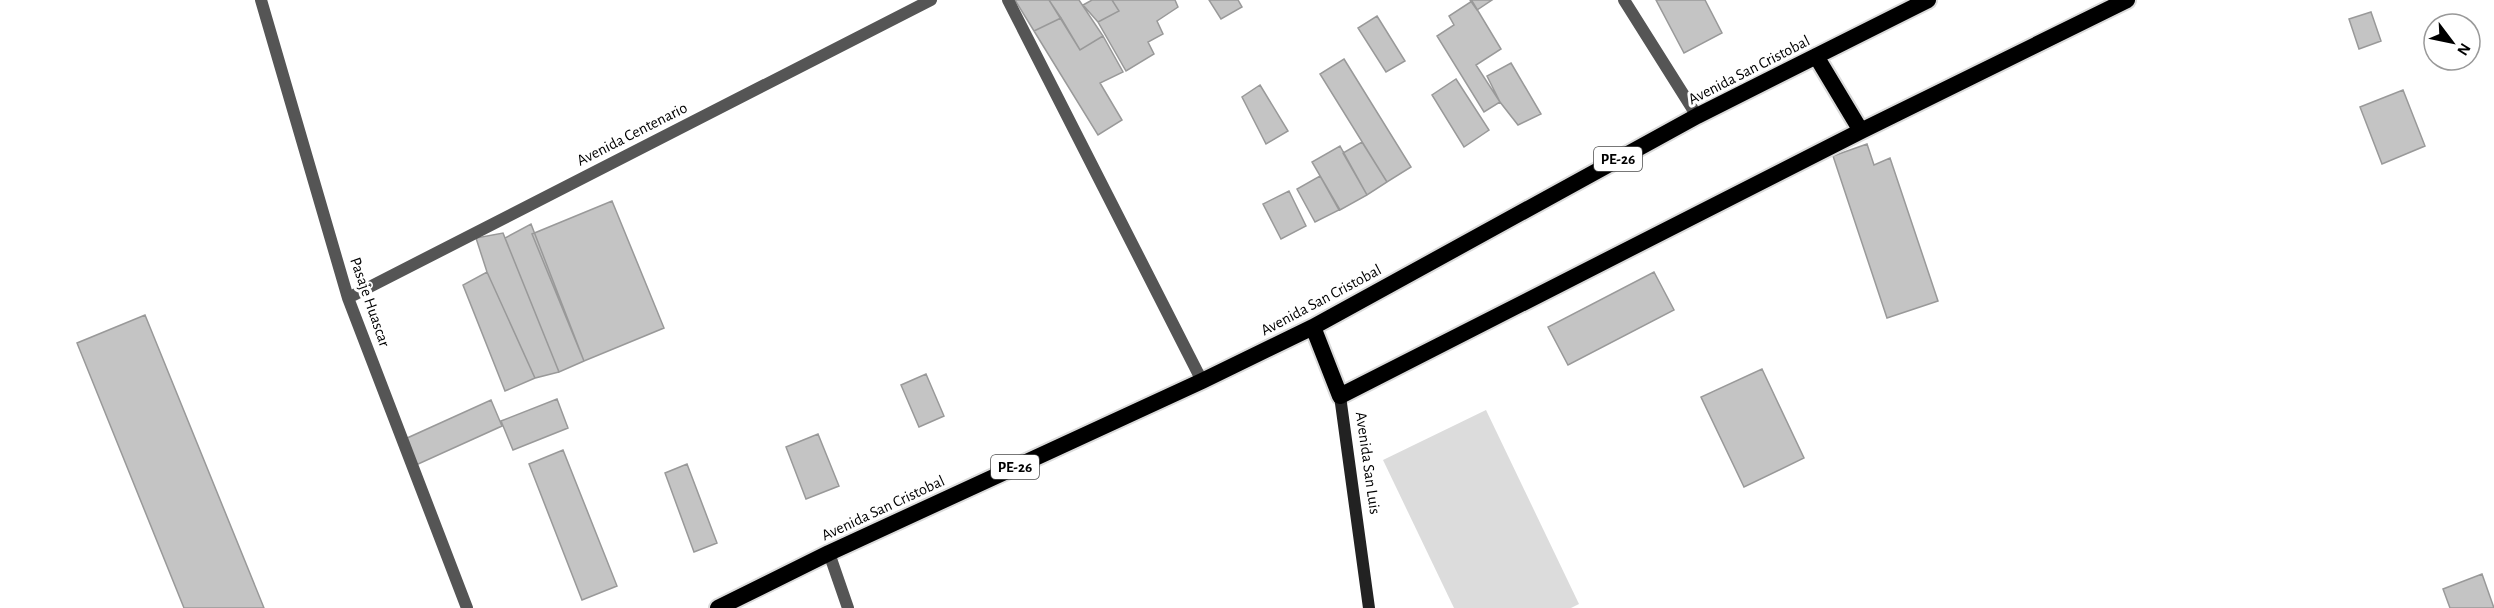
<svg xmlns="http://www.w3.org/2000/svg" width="2494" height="608" viewBox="0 0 2494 608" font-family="'Alegreya Sans',sans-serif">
<rect width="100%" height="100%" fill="#fff"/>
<!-- green -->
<path fill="#dcdcdc" d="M1486,410L1579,604L1571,608H1454L1383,460Z"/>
<!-- building -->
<path fill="#c4c4c4" stroke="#999" stroke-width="1.5" d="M1015,0H1049L1061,18L1034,31Z
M1049,0H1079L1103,36L1080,50Z
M1092,0H1112L1119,11L1098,22L1083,5Z
M1112,0H1175L1178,7L1157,21L1163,34L1148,42L1154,54L1126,71L1098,22L1119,11Z
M1209,0H1238L1242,7L1221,19Z
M1470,0H1492L1477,10Z
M1656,0H1705L1722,33L1684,53Z
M1472,1L1501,49L1476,65L1500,102L1484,112L1437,36L1454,25L1449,16Z
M2371,12L2381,41L2359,49L2349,19Z
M1377,16L1405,61L1386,72L1358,28Z
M1061,18L1080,50L1103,36L1123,72L1100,83L1122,120L1098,135L1034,31Z
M1344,59L1411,167L1387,182L1320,74Z
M1511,63L1541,114L1518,125L1500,102L1487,76Z
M1456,79L1489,130L1464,147L1432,95Z
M1260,85L1288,131L1266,144L1242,97Z
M2403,90L2425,146L2382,164L2360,107Z
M1362,142L1387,182L1367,195L1343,153Z
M1867,144L1874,165L1890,158L1938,301L1887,318L1833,156Z
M1340,146L1367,195L1340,210L1312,162Z
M1320,176L1339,210L1315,222L1297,189Z
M1289,191L1306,226L1281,239L1263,204Z
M612,201L664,328L584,361L532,234Z
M531,224L584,361L559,372L505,238Z
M503,233L559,372L535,378L487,272L476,238Z
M487,272L535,378L505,391L463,285Z
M1654,272L1674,310L1568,365L1548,327Z
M145,315L264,608H184L77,343Z
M1762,369L1804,458L1744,487L1701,397Z
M926,374L944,416L919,427L901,385Z
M557,399L568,428L513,450L501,421Z
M491,400L502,426L416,465L405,439Z
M818,434L839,486L806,499L786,447Z
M563,450L617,586L582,600L529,464Z
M687,464L717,543L694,552L665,473Z
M2482,574L2494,608H2450L2443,589Z"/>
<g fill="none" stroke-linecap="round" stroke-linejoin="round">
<!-- trunk casing -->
<g stroke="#dbdbdb" stroke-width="20">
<path id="trunk" d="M1816,56L1861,131
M1313,327L1340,396L1861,131L2127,0
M718,608L829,553L1202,381L1313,327L1697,116L1928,0"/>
</g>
<!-- minor -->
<path stroke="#555" stroke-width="12" d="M261,0L348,298L467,608
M1008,0L1202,381
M1624,0L1697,116
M348,298L931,0
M829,553L848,608"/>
<!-- secondary -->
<path stroke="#222" stroke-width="12" d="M1340,396L1369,608"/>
<!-- trunk -->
<use href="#trunk" stroke="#000" stroke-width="16"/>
</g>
<g text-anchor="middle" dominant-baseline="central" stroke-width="6" stroke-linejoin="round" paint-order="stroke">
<!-- shield labels -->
<g fill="#fff" stroke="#4c4c4c" stroke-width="1.5">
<rect x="1594" y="147" width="48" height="24" rx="4.5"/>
<rect x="991" y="455" width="48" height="24" rx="4.5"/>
</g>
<g font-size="15" font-weight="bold" fill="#000">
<text x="1618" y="159">PE-26</text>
<text x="1015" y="467">PE-26</text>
</g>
<!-- street labels -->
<g font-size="16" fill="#000" stroke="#fff">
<text transform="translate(1749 70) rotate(-27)">Avenida San Cristobal</text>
<text transform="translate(632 134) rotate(-27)">Avenida Centenario</text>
<text transform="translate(1321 300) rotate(-28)">Avenida San Cristobal</text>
<text transform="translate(370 302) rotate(71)">Pasaje Huascar</text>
<text transform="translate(1368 463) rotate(82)">Avenida San Luis</text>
<text transform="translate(883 508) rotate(-25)">Avenida San Cristobal</text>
</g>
</g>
<!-- north arrow -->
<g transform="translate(2452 42) rotate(122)"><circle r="28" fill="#ffffff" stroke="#999999" stroke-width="1.5"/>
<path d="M0-4.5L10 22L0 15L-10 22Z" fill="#000000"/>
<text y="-9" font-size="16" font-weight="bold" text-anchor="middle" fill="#000000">N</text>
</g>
</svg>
